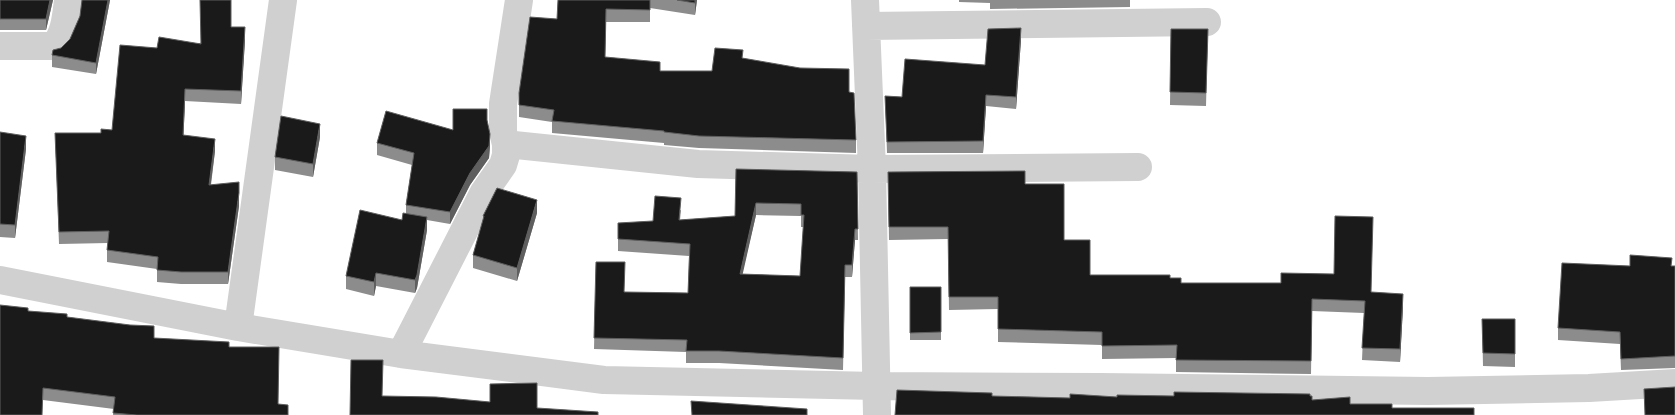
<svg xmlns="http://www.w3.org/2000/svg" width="1675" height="415" viewBox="0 0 1675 415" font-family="Helvetica,sans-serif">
<rect width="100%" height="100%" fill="#fff"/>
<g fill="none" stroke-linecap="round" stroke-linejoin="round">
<!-- street -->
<path stroke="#d0d0d0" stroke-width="28" d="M865,0L872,169L877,415
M866,26L1207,22
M0,46H54C65,34 66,16 68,0
M506,144L503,132V104L519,0
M0,280L238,327L401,354L604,380L876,386L1100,387L1428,391L1589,388L1675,383
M238,327L283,0
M401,354L484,192L503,165L506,155V144L698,164L872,169L1138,167"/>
</g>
<!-- wall -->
<path fill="#8c8c8c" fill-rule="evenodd" d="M0,0H53L46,30H0Z
M82,0H110L96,74L52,67V55L61,48L70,39L80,16Z
M558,0H697L695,15L650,8V22H606L605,57L660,71H712L743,58L849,92L856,140V153L699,148L664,145V143L552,133V122L519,117V93L557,19Z
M959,0H1130V7L990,9V3L959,2Z
M231,27L245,40L241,104L185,101L183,135L215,151L211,185L239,206L228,284H181L157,282V269L107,262V250L108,243L59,244L55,133H101L112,130L157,48L200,43Z
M1171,29H1208L1206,106L1170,105Z
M1021,40L1016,109L986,106L983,153H887L885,96L902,97L985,65Z
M487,120L490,146L489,158L470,185L450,224L427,220V230L417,288L415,293L376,286L374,296L346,289V276L402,220L406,213V205L412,165L377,155V143L453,130Z
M0,132L26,149L15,238L0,237Z
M320,137L313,177L275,170V157Z
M736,169L857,172L858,240H855L852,277H845L843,370L719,363H686V352L594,349L596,262L625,292L688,293L689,256L618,251V239L653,221L681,210L680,220L735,216ZM756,215L801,216V227H804L800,276L742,274Z
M888,172L1025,184L1064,240L1090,275L1170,278L1181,283L1372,292L1403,307L1400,362L1362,360L1364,313L1312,311L1311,374L1176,372V358L1102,359V345L998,342V309L949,310L948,239L889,240Z
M537,213L517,281L473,268V255L483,222V216Z
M1672,266H1675V368L1621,370L1620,344L1558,340V328Z
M910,287H941V340H910Z
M28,311L67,317L154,338L229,347L288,415H113L114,409L43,400Z
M1482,319H1515V367L1483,366Z"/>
<!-- shaded-wall -->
<path fill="#5f5f5f" d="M50,0H53L46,30V19Z
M108,0H110L96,74V63Z
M695,0H697L695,15Z
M245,27V40L241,104V91Z
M1021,28V40L1016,109V97Z
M185,89V101L183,147V135Z
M986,95V106L983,153V141Z
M320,124V137L313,177V164Z
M490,134V146L489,158L470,185L450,224V212Z
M26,136V149L15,238V225Z
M215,139V151L209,197V185Z
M239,193V206L228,284V272Z
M537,200V213L517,281V268Z
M756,203V215L740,286V274Z
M427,217V230L417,288L415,293V280Z
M855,229V240L852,277V265Z
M376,273V286L374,296V282Z
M1403,294V307L1400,362V349Z"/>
<!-- building -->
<path fill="#1a1a1a" stroke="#5f5f5f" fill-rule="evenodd" d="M0,0H50L46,19H0Z
M82,0H108L96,63L52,55L53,50L61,48L70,39L80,16Z
M200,0H231V27H245L241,91L185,89L183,135L215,139L209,185L239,182V193L228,272H181L157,270L158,257L107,250L109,231L59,232L55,133H101V129L112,130L120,45L157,48L159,37L201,44Z
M558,0H650V10L606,9L605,57L660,62V71H712L715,48L743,50L742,58L800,68L849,69V92L854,93L856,140L699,136L664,132V131L552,121L554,110L519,105V93L530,17L557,19Z
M677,0H695V3Z
M1021,28L1016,97L986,95L983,141L887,142L885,96L902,97L905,59L985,65L988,29Z
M1171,29H1208L1206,93L1170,92Z
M453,109H487V120L490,134L489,146L470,173L450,212L406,205L414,153L377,143L386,111L453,130Z
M281,116L320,124L313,164L275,157Z
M0,132L26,136L15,225L0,224Z
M736,169L857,172L858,229H855L852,265H845L843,358L719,351H686L687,340L594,338L596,262H625L624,292L688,293L690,244L618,239V223L653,221L655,196L681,198L679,220L735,216ZM756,203L801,204V215H804L800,276L740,274Z
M1025,171V184H1064V240H1090V275H1170V278H1181V283H1281V273L1334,274L1335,216L1373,217L1371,292L1403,294L1400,349L1362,348L1365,301L1312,299L1311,361L1176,360L1177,345L1102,346V332L998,329V297H949L948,227H889L888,172Z
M497,188L537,200L517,268L473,255L484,216H483Z
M360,210L402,220L403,213L427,217L417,275L415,280L376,273L374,282L346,276Z
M1630,255L1672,258L1671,266H1675V356L1621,359L1620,332L1558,328L1562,263L1630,266Z
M910,287H941V332L910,333Z
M0,305L28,308V311L67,314V317L130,325L154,326V338L229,342V347H279L278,404L288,405V415H137L113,413L115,397L43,388L42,415H0Z
M1482,319H1515V354L1483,353Z
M351,360H383L382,396L436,397L490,402V384L537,383V408L598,412V415H350Z
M1675,387V415H1645L1644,389Z
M897,390L992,393V396L1070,398V394L1117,397V395L1174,396V392L1310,394V396H1312V400L1350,397V404H1392V408H1474V415H895Z
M691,401L807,409V415H692Z"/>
</svg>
